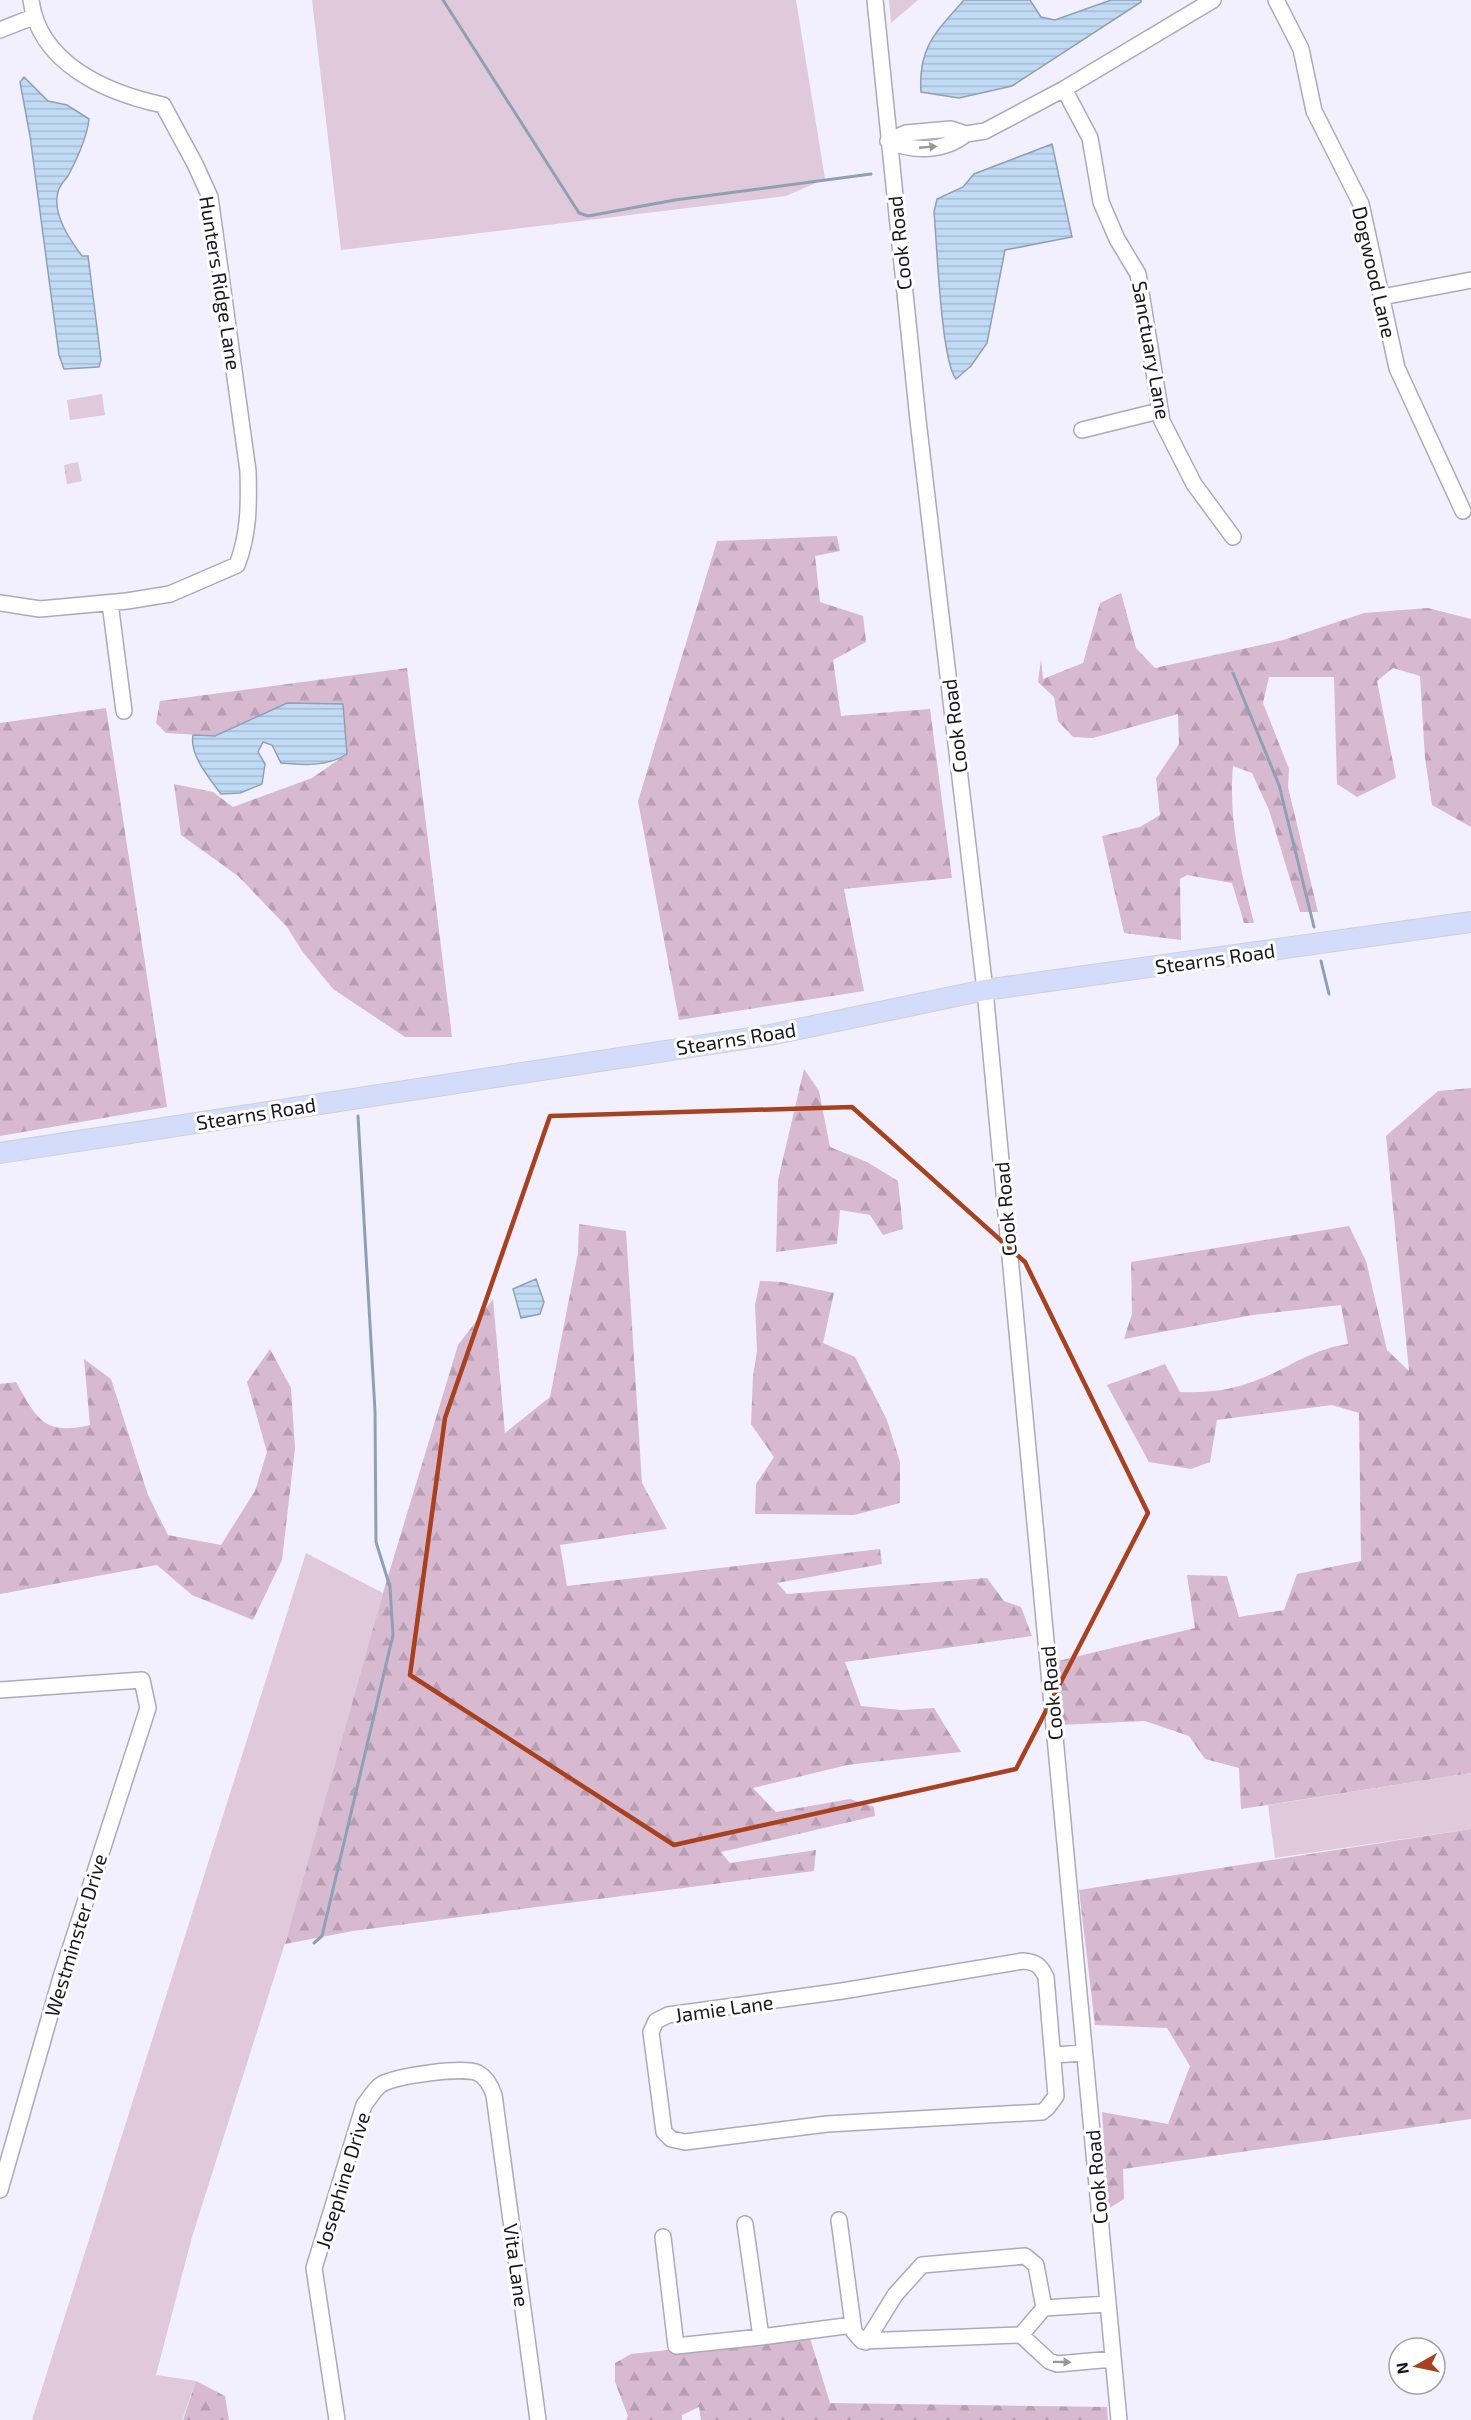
<svg xmlns="http://www.w3.org/2000/svg" width="1471" height="2420" viewBox="0 0 1471 2420" font-family="'Exo 2',sans-serif">
<defs>
<pattern id="forest-firs" width="22" height="20" patternUnits="userSpaceOnUse" patternTransform="scale(1.5)"><rect width="22" height="20" fill="#d7b9d0"/><path d="M5 1l3.5 6h-7zM16 11l3.5 6h-7z" fill="#b89eb2"/></pattern>
<pattern id="park-tufts" width="24" height="20" patternUnits="userSpaceOnUse" patternTransform="scale(1.5)"><rect width="24" height="20" fill="#dfc9da"/><path d="M3 7l-1-3M5 7V3M7 7l1-3M15 17l-1-3M17 17v-4M19 17l1-3" fill="none" stroke="#bfacbb"/></pattern>
<pattern id="water-rules" width="6" height="5" patternUnits="userSpaceOnUse" patternTransform="scale(1.5)"><rect width="6" height="5" fill="#c2dbf5"/><path d="M0 2.5h6" fill="none" stroke="#a6bbd2"/></pattern>
</defs>
<rect width="100%" height="100%" fill="#f2f0fe"/>
<!-- grass -->
<path fill="#dfc9da" d="M312,0H796L825,179L786,196L341,250Z
M889,0H918L891,23Z
M102,394L105,415L70,420L67,400Z
M306,1553L383,1593L317,1842L192,2237L156,2375L196,2381L182,2420H32Z
M1471,1773V1829L1275,1858L1268,1805Z"/>
<!-- forest -->
<path fill="url(#forest-firs)" d="M837,536L840,551L815,556L820,602L863,616L866,642L833,660L841,716L930,709L952,878L844,889L864,991L679,1020L638,801L717,541Z
M1121,593L1136,648L1155,668L1283,640L1364,613L1428,608L1471,619V827L1432,805L1425,758L1420,676L1393,668L1377,681L1396,778L1357,797L1337,784L1334,677H1269L1263,703L1289,769L1288,787L1318,912H1300L1269,810L1252,773L1233,766C1228,818 1241,872 1254,923H1244L1232,883L1187,875L1180,879L1181,940L1124,933L1102,836L1140,827L1160,815L1156,778L1179,744L1178,714L1093,738L1073,737L1058,721L1054,697L1038,682L1041,659L1043,679L1083,663L1100,603Z
M407,668L452,1037H405L333,989L302,951L287,927L238,876L181,835L174,784L213,792L233,807L312,778L347,754L287,703L215,736L166,733L156,723L160,701Z
M106,708L167,1107L0,1136V723Z
M804,1069L819,1091L830,1147L867,1162L898,1181L903,1229L883,1235L870,1215L840,1210L837,1244L776,1252L778,1180Z
M1471,1088V1773L1241,1809L1239,1768L1205,1759L1189,1736L1145,1721L1061,1725L1054,1662L1195,1628L1187,1575L1227,1576L1239,1617L1284,1610L1297,1574L1361,1561L1359,1413L1332,1405L1217,1420L1210,1462L1191,1469L1149,1462L1107,1385L1165,1364L1180,1392C1202,1393 1227,1391 1249,1383C1286,1371 1307,1350 1348,1344L1341,1305L1253,1315L1124,1339L1132,1314L1131,1262L1349,1226L1366,1261L1387,1350L1409,1371L1386,1136L1438,1091Z
M579,1224L626,1231L642,1483L667,1529L560,1545L567,1586L880,1549L882,1564L777,1583L787,1594L987,1578L1004,1601L1021,1607L1032,1636L845,1662L861,1706L901,1710L934,1708L961,1752L847,1765L753,1788L776,1812L850,1799L874,1807L875,1816L721,1852L730,1863L816,1850L814,1871L353,1931L285,1944L383,1593L458,1345L493,1299L505,1433L550,1397L578,1253Z
M760,1281L782,1282L834,1293L823,1343L855,1357L887,1420L900,1462V1503L854,1515L755,1514L756,1484L774,1457L751,1424L753,1376L757,1351L755,1305Z
M270,1349L291,1388L295,1448L282,1560L253,1620L192,1595L157,1565L0,1594V1384L16,1382C37,1419 44,1436 90,1425L84,1359L111,1379L148,1495L168,1535L221,1545L255,1491L267,1452L247,1382Z
M1471,1829V2119L1123,2169L1124,2199L1108,2209L1102,2112L1168,2124L1190,2066L1167,2028L1095,2025L1079,1890Z
M809,2335L830,2403L1107,2407L1108,2420H701L699,2407L682,2415V2420H626L628,2416L615,2382V2363L631,2354Z
M196,2381L225,2396L229,2420H183Z"/>
<!-- park -->
<path fill="url(#park-tufts)" d="M78,462L82,481L67,484L64,465Z"/>
<!-- water -->
<path fill="url(#water-rules)" stroke="#8fa0b4" stroke-width="1.5" d="M964,0H1030L1041,17L1055,20L1111,0H1141V2L1012,86L959,98L921,92C918,47 936,32 964,0Z
M24,77L48,101L67,105L89,119C87,138 77,159 68,176C65,180 59,186 58,192C52,214 70,240 82,256H88L101,360L99,367L64,369L59,355L30,136L20,82Z
M1052,144L1072,237L1005,250L987,343L971,366L956,379C941,361 937,243 934,212L937,199L963,187L974,174Z
M287,703L343,704L347,754C328,767 302,765 281,763L272,745L263,742L258,752L265,764L262,784L240,793L221,794C210,779 189,755 193,735L215,736Z
M536,1279L544,1302L540,1314L521,1318L513,1289Z"/>
<g fill="none" stroke-linecap="round" stroke-linejoin="round">
<!-- stream -->
<path stroke="#8fa0b4" stroke-width="3" d="M443,0L579,213L588,216L675,200L871,174
M1233,673L1279,785L1314,927
M1321,961L1329,994
M314,1943L322,1936L393,1635L390,1587L376,1542L375,1411L358,1116"/>
<!-- minor casing -->
<g stroke="#acaaba" stroke-width="18">
<path id="minor" d="M875,0L918,420L985,990L1119,2420
M1276,0L1301,49L1314,111L1361,204L1397,368L1463,511
M0,30L33,17
M1064,89L1090,138L1101,202L1117,239L1138,274L1162,421L1194,484L1233,537
M888,141L906,133L951,129L966,134L985,131L1064,89L1213,0
M888,141C914,152 944,152 966,134
M1382,297L1471,280
M1082,430L1159,411
M0,603L40,609L127,601L170,594L237,565C249,534 249,504 248,471L210,197L195,164L163,105C107,93 39,64 31,0
M110,603L124,711
M0,1690L142,1680L148,1708L61,1977L0,2190
M1023,1961C1036,1962 1040,1965 1046,1977L1056,2096L1047,2108L1042,2112L827,2124L685,2142L671,2139L664,2132L651,2032L656,2021L668,2015L842,1991Z
M1054,2055L1084,2053
M839,2220L854,2332L862,2341L1021,2335L1049,2361L1057,2364L1113,2359
M745,2224L761,2337L853,2325
M663,2237L676,2346L761,2337
M1021,2335L1044,2308
M866,2342L895,2295L922,2265L1025,2256L1036,2265L1044,2308L1108,2304
M337,2420L314,2268L364,2105C369,2099 375,2088 382,2084C397,2076 463,2066 478,2073C487,2078 491,2086 494,2095L538,2420"/>
</g>
<!-- major casing -->
<g stroke="#d1d1d2" stroke-width="22">
<path id="major" d="M0,1153L770,1035L985,990L1471,922"/>
</g>
<!-- minor -->
<use href="#minor" stroke="#fff" stroke-width="15"/>
<!-- major -->
<use href="#major" stroke="#d3dcfa" stroke-width="20"/>
</g>
<!-- one-way arrows -->
<defs><path id="oneway-solid" d="M-6-.8H1V-3.2L6.5 0L1 3.2V.8H-6Z" transform="scale(1.5)"/></defs>
<g fill="#98979a">
<use href="#oneway-solid" transform="translate(928 147) rotate(-5)"/>
<use href="#oneway-solid" transform="translate(1062 2362) rotate(1)"/>
</g>
<!-- marked area -->
<path fill="none" stroke="#a8411f" stroke-width="4.5" stroke-linejoin="round" d="M852,1107L1025,1262L1148,1513L1016,1769L674,1845L410,1675L445,1418L550,1116Z"/>
<g text-anchor="middle" dominant-baseline="central" stroke-width="6" stroke-linejoin="round" paint-order="stroke">
<!-- street labels -->
<g font-size="20" fill="#19181e" stroke="#fff">
<text transform="translate(899 243) rotate(-96)">Cook Road</text>
<text transform="translate(1375 272) rotate(77)">Dogwood Lane</text>
<text transform="translate(221 283) rotate(81)">Hunters Ridge Lane</text>
<text transform="translate(1152 350) rotate(80)">Sanctuary Lane</text>
<text transform="translate(954 726) rotate(-97)">Cook Road</text>
<text transform="translate(1215 958) rotate(-8)">Stearns Road</text>
<text transform="translate(736 1038) rotate(-9)">Stearns Road</text>
<text transform="translate(256 1113) rotate(-9)">Stearns Road</text>
<text transform="translate(1005 1209) rotate(-95)">Cook Road</text>
<text transform="translate(1051 1693) rotate(-95)">Cook Road</text>
<text transform="translate(75 1935) rotate(-73)">Westminster Drive</text>
<text transform="translate(724 2008) rotate(-8)">Jamie Lane</text>
<text transform="translate(1096 2177) rotate(-95)">Cook Road</text>
<text transform="translate(342 2180) rotate(-73)">Josephine Drive</text>
<text transform="translate(517 2265) rotate(82)">Vita Lane</text>
</g>
</g>
<!-- north arrow -->
<g transform="translate(1417 2366) rotate(261)"><circle r="28" fill="#ffffff" stroke="#a3a3a5" stroke-width="1.5"/>
<path d="M0-4.5L10 22L0 15L-10 22Z" fill="#a8411f"/>
<text y="-9" font-size="16" font-weight="bold" text-anchor="middle" fill="#19181e">N</text>
</g>
</svg>
